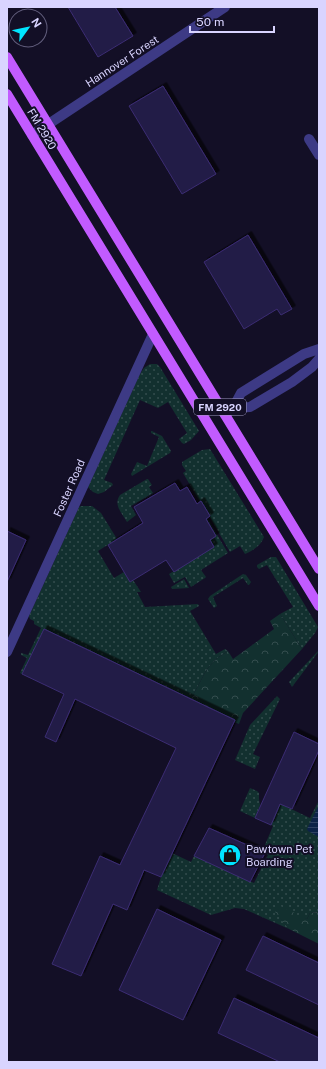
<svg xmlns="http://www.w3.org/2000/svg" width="326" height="1069" viewBox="0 0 326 1069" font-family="'Public Sans',sans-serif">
<defs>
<pattern id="grass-dots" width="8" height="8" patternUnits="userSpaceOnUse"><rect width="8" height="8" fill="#12302f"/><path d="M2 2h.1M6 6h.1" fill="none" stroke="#344d4e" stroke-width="1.8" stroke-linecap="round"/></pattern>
<pattern id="forest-crowns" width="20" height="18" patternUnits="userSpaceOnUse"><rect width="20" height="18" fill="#12302f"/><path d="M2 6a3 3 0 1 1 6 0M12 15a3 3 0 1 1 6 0" fill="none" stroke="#344d4e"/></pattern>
<pattern id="water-rules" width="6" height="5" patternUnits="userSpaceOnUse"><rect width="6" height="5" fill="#0c2248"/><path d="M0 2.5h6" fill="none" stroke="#2f4163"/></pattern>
<filter id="shadow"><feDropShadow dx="3.5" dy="-3.5" stdDeviation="0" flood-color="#0009"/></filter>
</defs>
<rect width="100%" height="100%" fill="#130f26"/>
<!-- grass -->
<path fill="url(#grass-dots)" d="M150,364H157L160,367L199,431L191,440L184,444L182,443L179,439L187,433L168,402L158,408L140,400L104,480L112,483L113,485L104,492L98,494L93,492L88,487L140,374L144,368Z
M151,431H152L162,436L171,451L170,453L132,476L131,474L137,462L147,466L159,437L151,433Z
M210,449L264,537C261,546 253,550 245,554L240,546L230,552L201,502H200L183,473L186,471L182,465V462L202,450Z
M147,479H148L152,485L149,487L153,493L131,506L136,515L127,522C122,513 113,505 120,495Z
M81,506H92L101,513L117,539L98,551L114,578L124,572L130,582L133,580L141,592H137L145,607L198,604L199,606L190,611L216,654L225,649L228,651L216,659L207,669L191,699L44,629L22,674L20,673L27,658L21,655V653L28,655L41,628L34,624V621L30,619L29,616L79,507Z
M207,518L228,553L201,570L206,577L205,578L191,587L185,577L174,583L169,574L214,547L210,540L216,536L206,519Z
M271,557H276L318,627L315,633L302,649L280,614L293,607L267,565L259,569L257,567V565Z
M243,574L246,575L251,582L249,585H248L243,578L213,597L217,606L214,608L208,599L210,596Z
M184,579L189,588L172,589L171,587Z
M319,650V651L292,687L289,682Z
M277,696L280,699L253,754L260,757L255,769L235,760L250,725Z
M250,788L257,791L259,793V799L260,805L255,818L240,811Z
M266,797L310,818L319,800V912L310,913L307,919L276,912L289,929L244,909L235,908L211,915L157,890L161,877L172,853L191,862L194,856L254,883L268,855L262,852L273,826L271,825L275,814Z"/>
<!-- forest -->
<path fill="url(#forest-crowns)" d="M280,614L302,649L243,713L239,724L234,722L235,720L191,699L207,669L216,659L228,651L233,659L274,629L270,621Z
M276,904L307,919L310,913L319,912V944L289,929L275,912Z"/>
<!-- water -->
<path fill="url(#water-rules)" d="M319,805V837L308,831L307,829Z"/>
<!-- building -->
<path fill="#241b47" stroke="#3b2d73" filter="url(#shadow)" d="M68,7H115L133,36L98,57Z
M163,86L216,174L182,194L129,106Z
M248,235L292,309L281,315L277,309L244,329L204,262Z
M175,483L180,491L187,487L197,504L201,501L210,516L206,519L216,536L210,540L214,547L174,572L166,560L130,582L108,545L143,523L134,507Z
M7,531L26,540L7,582Z
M44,629L235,720L161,877L144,870L127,910L113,904L81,976L52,964L100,856L120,865L176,748L75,699L56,742L45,737L64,694L22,674Z
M294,732L319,744V750L292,809L280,804L271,825L255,818Z
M209,828L265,853L250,882L194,856Z
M157,909L221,940L183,1020L119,990Z
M263,936L319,963V1005L246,970Z
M234,998L319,1038V1062H280L218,1033Z"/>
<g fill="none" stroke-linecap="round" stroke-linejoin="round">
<!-- minor -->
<path stroke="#3d3a85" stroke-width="10" d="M32,135L225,7
M309,139L319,155
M233,408L250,407L292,382L312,367L319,359
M225,415L233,408L241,393L304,354L319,349
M7,652L153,334"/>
<!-- major -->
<path stroke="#c25bff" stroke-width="10" d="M7,57L319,569
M7,94L319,606"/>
</g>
<!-- icons -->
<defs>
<g id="shop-disc" transform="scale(1.15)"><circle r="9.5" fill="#00e5ff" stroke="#130f26"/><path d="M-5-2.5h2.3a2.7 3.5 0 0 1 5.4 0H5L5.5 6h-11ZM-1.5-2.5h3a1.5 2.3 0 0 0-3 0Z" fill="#111"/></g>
</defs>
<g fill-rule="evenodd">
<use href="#shop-disc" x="230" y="855"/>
</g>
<g text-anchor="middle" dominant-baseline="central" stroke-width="4" stroke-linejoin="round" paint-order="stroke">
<!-- shield labels -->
<rect fill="#130f26" stroke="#9e99be" stroke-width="1" x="194" y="399" width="52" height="16" rx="3"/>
<g font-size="10" font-weight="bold" fill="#d9d4ff">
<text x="220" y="407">FM 2920</text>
</g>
<!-- street labels -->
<g font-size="11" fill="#d9d4ff" stroke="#130f26">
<text transform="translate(122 61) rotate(-33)">Hannover Forest</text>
<text transform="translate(42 129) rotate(59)">FM 2920</text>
<text transform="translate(69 488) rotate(-66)">Foster Road</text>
</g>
<!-- poi labels -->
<g font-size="11" fill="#d9d4ff" stroke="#130f26" text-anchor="start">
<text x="246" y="849">Pawtown Pet<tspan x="246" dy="13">Boarding</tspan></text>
</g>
</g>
<!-- border -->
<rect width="326" height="1069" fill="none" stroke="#d9d4ff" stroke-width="16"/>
<!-- north arrow -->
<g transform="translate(28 28) rotate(57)"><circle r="19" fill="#130f26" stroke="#625e7d"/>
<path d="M0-3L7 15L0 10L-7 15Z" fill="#00e5ff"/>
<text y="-6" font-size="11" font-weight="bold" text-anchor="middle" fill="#d9d4ff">N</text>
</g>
<!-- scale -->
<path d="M190 26v6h84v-6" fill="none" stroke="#d9d4ff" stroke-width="2"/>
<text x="196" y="26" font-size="12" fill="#d9d4ff" stroke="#130f26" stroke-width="3" paint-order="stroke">50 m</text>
</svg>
